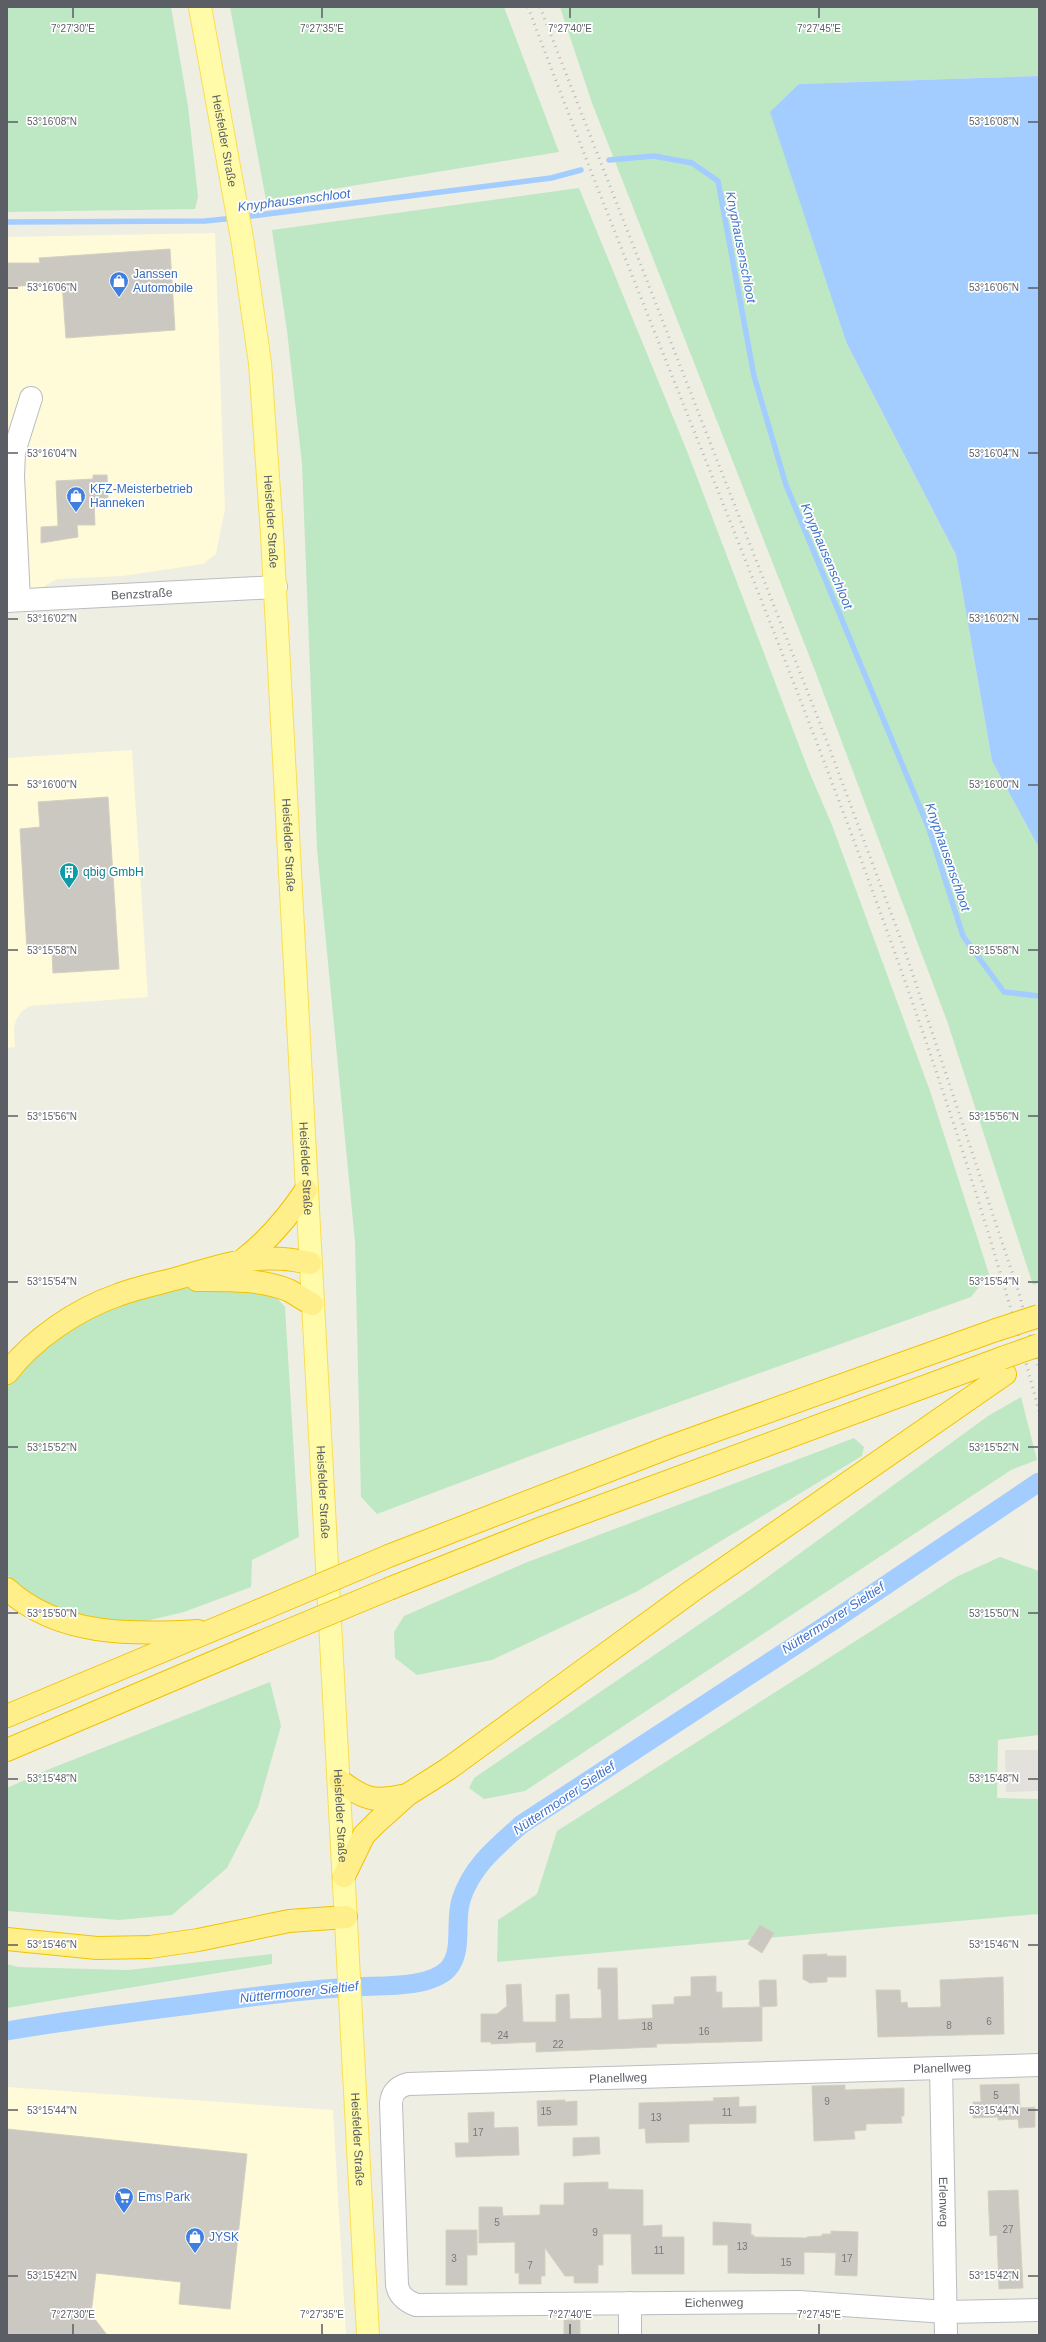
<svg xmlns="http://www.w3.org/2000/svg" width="1046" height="2342" viewBox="0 0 1046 2342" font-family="Arial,sans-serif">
<rect width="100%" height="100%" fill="#efeee3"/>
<!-- commercial -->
<path fill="#fffad8" d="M215,233L225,509L216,554L203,564L123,576L57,579L32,593V612L7,613V237Z
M132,750L148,997L30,1006L21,1012L16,1020L14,1028L15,1047L7,1048V758Z
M7,2087L333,2110L346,2335H7Z"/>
<!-- industrial -->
<path fill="#e2e1db" d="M1005,1750H1039V1791L1006,1792Z"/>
<!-- green -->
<path fill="#bee8c3" d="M7,7H171L188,106L198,197L195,209L7,212Z
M230,7H504L559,152L266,200Z
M560,7H1039V76L799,84L847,344L956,555L992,761L1039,848V1283L1033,1285L947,1021L814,668L592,103Z
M579,188L687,451L808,769L832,825L930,1091L989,1274L971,1297L552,1448L377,1514L361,1497L355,1242L317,849L302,464L287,331L272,230Z
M195,1287L260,1289L277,1298L285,1307L299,1537L252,1560L251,1587L184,1612L142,1622L111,1623L56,1613L7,1575V1387L35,1356L86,1318L132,1300L177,1289Z
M1021,1397L1037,1460L1011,1470L525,1791L484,1799L469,1788L474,1778L751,1589L988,1416Z
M854,1438L864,1447L862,1456L638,1591L492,1660L417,1675L395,1658L394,1632L404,1616L525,1563Z
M1000,1557L1039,1571V1735L998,1740L997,1798L1039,1799V1914L497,1962L498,1920L537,1894L557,1831L956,1577Z
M270,1682L281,1726L258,1807L227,1868L172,1915L119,1920L7,1911V1788L52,1768Z
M272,1954V1964L7,2008V1964L18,1967L128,1970Z"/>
<!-- water -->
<path fill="#a3ccff" d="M1039,76V848L992,761L956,555L847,344L770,112L799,84Z"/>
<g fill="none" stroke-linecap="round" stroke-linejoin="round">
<!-- stream -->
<path stroke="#a3ccff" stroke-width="5.5" d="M609,160L654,156L692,163L718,181L754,376L786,485L929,829L963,936L1004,992L1039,996
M243,217L551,178L581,170
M7,222L205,221L235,218"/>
<!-- canal -->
<path stroke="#a3ccff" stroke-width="19" d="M7,2031C70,2020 134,2012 198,2004C249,1997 300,1990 352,1987C378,1985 429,1989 448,1969C464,1951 454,1922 461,1900C471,1867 497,1846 522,1824L834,1620L1039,1482"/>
</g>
<!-- building -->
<path fill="#cac8c0" stroke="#d4d0c1" d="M170,249L175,330L66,338L62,283L7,287V263H40L39,258Z
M93,475H107L108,500L94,501L95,525H77L78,537L41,543V527L58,526L56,481L93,479Z
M108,797L119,969L53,973L52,950L27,951L20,829L40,827L38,802Z
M760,1925L774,1933L762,1953L748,1944Z
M827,1954V1956H846V1977H827V1982L810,1983L803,1979V1955Z
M598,1968H617L618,2020L653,2018L652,2005L674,2004V1997L691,1996V1977L716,1976V1992H722V2008L762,2007V2041L656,2044L657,2047L536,2052V2042L491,2044V2042H481V2014H497L507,2006L506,1985L521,1984L523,2022H556V1995L569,1994L570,2019L602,2018L601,1989H598Z
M1003,1977L1004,2034L878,2037L876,1990H900L901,2003L907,2002L908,2008L941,2007L940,1980Z
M762,1980H776L777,2006L760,2007L759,1981Z
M1019,2084L1020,2108L1035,2107V2127L1019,2128L1018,2119L998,2120V2117L973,2118V2102H981L980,2085Z
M845,2085V2090L904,2088V2116H901L902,2123L866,2124V2130L854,2131L855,2139L814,2141L812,2086Z
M739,2097V2107L756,2106V2123L689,2124V2142L646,2143L645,2128L639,2129V2103L714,2101L713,2098Z
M565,2100V2102L577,2101V2125L538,2126L537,2101Z
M494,2112V2128L518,2127L519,2155L456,2157L455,2143H469L468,2113Z
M7,2129L247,2154L230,2309L179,2304L181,2282L96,2273L91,2314L107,2335H7Z
M599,2137L600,2154L573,2156V2138Z
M608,2182V2189L643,2190V2226L662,2225V2237H684V2274H632L631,2234H603V2265H598V2283H574V2276H565L545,2248V2276H541V2284H519V2273H515V2242L479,2243V2207H502L503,2216L540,2215V2205H564V2183Z
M1018,2190L1023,2288L999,2289L997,2235L990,2236L988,2191Z
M713,2222L751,2224V2235H754V2237L807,2238V2237L822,2236V2234H831V2231L858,2232L857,2276L835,2275L836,2253L804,2252V2274L728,2273V2245H713Z
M446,2230H477V2255H467V2285H446Z
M564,2320H580V2335H564Z"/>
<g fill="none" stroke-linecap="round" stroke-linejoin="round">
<!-- minor casing -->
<g stroke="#bbbcc3" stroke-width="24">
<g id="minor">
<path d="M19,600L13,476L14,452L31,398"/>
<path id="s1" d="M7,601L276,587"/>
<path id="s2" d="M1039,2065L408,2084C397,2087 392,2092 391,2103L397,2285C399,2296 406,2301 416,2305L799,2302L946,2312L1039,2310"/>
<path id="s3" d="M941,2068L946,2335"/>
<path d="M630,2335V2303"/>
</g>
</g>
<!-- major casing -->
<g stroke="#fbde51" stroke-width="24">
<g id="major">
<path id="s4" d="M200,7L243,244L260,363L272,534L368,2335"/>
</g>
</g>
<!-- highway casing -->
<g stroke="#f2c200" stroke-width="24">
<path id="highway" d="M244,1259C270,1239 288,1217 306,1190
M197,1280C226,1280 261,1279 288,1290C296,1294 304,1300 312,1304
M7,1373C33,1339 77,1309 118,1295C139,1287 161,1283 182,1277C230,1263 260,1252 310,1263
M391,1555L672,1446L996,1330
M391,1588L542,1528L1002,1358
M7,1589C58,1636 132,1635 198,1631
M7,1716L258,1611
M7,1750L261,1642
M340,1781C367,1801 374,1802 407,1795
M344,1876L364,1835L377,1822L407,1795L448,1769L692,1591L1005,1374
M7,1939L97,1948L150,1947L198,1940L289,1921L346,1917"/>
</g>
<!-- minor -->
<use href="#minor" stroke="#fff" stroke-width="22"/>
<!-- major -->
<use href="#major" stroke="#fffba8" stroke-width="22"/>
<!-- highway -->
<use href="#highway" stroke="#ffef8a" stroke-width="22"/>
<!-- rail -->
<path stroke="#b7b7b8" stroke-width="3" stroke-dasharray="1 5" stroke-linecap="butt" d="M528,7C703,473 912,929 1039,1411
M540,7L824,734L903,945L1019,1293L1039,1370"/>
<!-- highway-bridge casing -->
<g stroke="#f2c200" stroke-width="24" stroke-linecap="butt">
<path id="highway-bridge" d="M996,1330L1039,1316
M1002,1358L1039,1345
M258,1611L391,1555
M261,1642L391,1588"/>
</g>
<!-- highway-bridge -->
<use href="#highway-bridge" stroke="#ffef8a" stroke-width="22"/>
</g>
<!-- ticks -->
<path fill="none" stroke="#5b5e65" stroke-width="1.5" d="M73,8V18M322,8V18M570,8V18M819,8V18M8,122H18M1028,122H1038M8,288H18M1028,288H1038M8,453H18M1028,453H1038M8,619H18M1028,619H1038M8,785H18M1028,785H1038M8,950H18M1028,950H1038M8,1116H18M1028,1116H1038M8,1282H18M1028,1282H1038M8,1447H18M1028,1447H1038M8,1613H18M1028,1613H1038M8,1779H18M1028,1779H1038M8,1945H18M1028,1945H1038M8,2110H18M1028,2110H1038M8,2276H18M1028,2276H1038M73,2324V2334M322,2324V2334M570,2324V2334M819,2324V2334"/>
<!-- icons -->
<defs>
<g id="shop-pin" transform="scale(1)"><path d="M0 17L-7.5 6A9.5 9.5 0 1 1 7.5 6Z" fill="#3f7fe0" stroke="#fff"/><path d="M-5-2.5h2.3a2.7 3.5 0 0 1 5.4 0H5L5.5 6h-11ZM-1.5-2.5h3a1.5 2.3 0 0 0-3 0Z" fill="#fff"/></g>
<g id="building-pin" transform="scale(1)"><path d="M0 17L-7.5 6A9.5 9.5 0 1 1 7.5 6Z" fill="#0f9aa8" stroke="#fff"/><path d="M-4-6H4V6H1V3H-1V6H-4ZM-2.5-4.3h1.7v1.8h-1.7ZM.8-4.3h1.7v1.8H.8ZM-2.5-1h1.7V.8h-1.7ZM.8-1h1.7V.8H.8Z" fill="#fff"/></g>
<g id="supermarket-pin" transform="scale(1)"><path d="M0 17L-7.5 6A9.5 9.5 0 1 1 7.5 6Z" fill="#3f7fe0" stroke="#fff"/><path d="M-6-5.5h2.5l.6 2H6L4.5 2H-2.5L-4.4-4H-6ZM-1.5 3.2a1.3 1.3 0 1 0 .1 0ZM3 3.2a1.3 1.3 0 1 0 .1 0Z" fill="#fff"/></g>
</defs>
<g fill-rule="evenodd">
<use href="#shop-pin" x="119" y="281"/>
<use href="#shop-pin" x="76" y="496"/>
<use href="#building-pin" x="69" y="872"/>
<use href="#supermarket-pin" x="124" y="2197"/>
<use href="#shop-pin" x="195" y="2237"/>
</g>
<g text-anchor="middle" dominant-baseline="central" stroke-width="3.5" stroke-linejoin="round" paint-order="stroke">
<!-- number labels -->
<g font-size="10" fill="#77787c">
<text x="989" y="2021">6</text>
<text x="949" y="2025">8</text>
<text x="647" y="2026">18</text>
<text x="704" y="2031">16</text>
<text x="503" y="2035">24</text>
<text x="558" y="2044">22</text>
<text x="996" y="2095">5</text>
<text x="827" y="2101">9</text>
<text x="546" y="2111">15</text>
<text x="727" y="2112">11</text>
<text x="656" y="2117">13</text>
<text x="478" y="2132">17</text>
<text x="497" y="2222">5</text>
<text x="1008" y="2229">27</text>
<text x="595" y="2232">9</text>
<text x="742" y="2246">13</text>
<text x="659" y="2250">11</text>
<text x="454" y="2258">3</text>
<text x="847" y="2258">17</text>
<text x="786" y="2262">15</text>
<text x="530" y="2265">7</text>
</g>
<!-- street labels -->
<g font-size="12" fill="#5b5e65" stroke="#fff">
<text stroke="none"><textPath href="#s4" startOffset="136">Heisfelder Straße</textPath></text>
<text stroke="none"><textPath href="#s4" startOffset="520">Heisfelder Straße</textPath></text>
<text stroke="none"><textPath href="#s1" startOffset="135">Benzstraße</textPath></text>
<text stroke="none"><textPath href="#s4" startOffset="844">Heisfelder Straße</textPath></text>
<text stroke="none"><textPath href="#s4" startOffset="1168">Heisfelder Straße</textPath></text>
<text stroke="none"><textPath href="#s4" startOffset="1492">Heisfelder Straße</textPath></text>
<text stroke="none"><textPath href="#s4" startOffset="1816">Heisfelder Straße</textPath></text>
<text transform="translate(942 2068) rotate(-2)">Planellweg</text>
<text transform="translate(618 2078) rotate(-2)">Planellweg</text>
<text stroke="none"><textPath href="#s4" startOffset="2140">Heisfelder Straße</textPath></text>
<text stroke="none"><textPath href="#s3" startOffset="134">Erlenweg</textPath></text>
<text stroke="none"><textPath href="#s2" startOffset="1168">Eichenweg</textPath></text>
</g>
<!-- shop labels -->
<g font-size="12" fill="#366cbe" stroke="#fff" text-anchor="start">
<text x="133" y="274">Janssen<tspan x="133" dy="14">Automobile</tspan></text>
<text x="90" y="489">KFZ-Meisterbetrieb<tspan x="90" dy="14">Hanneken</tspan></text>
<text x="138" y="2197">Ems Park</text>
<text x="209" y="2237">JYSK</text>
</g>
<!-- culture labels -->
<g font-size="12" fill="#0d838f" stroke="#fff" text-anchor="start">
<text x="83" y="872">qbig GmbH</text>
</g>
<!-- water labels -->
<g font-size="13" font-style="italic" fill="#3d72cb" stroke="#fff">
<text transform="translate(294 200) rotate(-7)">Knyphausenschloot</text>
<text transform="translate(741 247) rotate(79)">Knyphausenschloot</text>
<text transform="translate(827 556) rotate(67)">Knyphausenschloot</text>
<text transform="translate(948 857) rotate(71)">Knyphausenschloot</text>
<text transform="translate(833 1618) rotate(-33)">Nüttermoorer Sieltief</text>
<text transform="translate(564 1798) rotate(-34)">Nüttermoorer Sieltief</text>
<text transform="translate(299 1992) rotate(-6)">Nüttermoorer Sieltief</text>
</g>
</g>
<g font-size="10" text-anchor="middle" fill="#5b5e65" stroke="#fff" stroke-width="3.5" stroke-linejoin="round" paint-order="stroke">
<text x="73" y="32">7°27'30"E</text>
<text x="322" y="32">7°27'35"E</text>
<text x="570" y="32">7°27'40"E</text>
<text x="819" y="32">7°27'45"E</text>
<text x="52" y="125">53°16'08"N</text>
<text x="994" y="125">53°16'08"N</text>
<text x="52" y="291">53°16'06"N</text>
<text x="994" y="291">53°16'06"N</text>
<text x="52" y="457">53°16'04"N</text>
<text x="994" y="457">53°16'04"N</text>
<text x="52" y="622">53°16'02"N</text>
<text x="994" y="622">53°16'02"N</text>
<text x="52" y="788">53°16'00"N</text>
<text x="994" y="788">53°16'00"N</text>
<text x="52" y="954">53°15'58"N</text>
<text x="994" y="954">53°15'58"N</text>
<text x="52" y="1120">53°15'56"N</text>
<text x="994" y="1120">53°15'56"N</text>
<text x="52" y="1285">53°15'54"N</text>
<text x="994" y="1285">53°15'54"N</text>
<text x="52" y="1451">53°15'52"N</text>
<text x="994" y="1451">53°15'52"N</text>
<text x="52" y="1617">53°15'50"N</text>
<text x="994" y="1617">53°15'50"N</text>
<text x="52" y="1782">53°15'48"N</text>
<text x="994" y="1782">53°15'48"N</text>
<text x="52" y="1948">53°15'46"N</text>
<text x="994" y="1948">53°15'46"N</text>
<text x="52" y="2114">53°15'44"N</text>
<text x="994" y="2114">53°15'44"N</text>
<text x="52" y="2279">53°15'42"N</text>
<text x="994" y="2279">53°15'42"N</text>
<text x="73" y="2318">7°27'30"E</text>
<text x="322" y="2318">7°27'35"E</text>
<text x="570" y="2318">7°27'40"E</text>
<text x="819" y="2318">7°27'45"E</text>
</g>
<!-- border -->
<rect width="1046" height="2342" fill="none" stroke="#5b5e65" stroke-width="16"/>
</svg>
